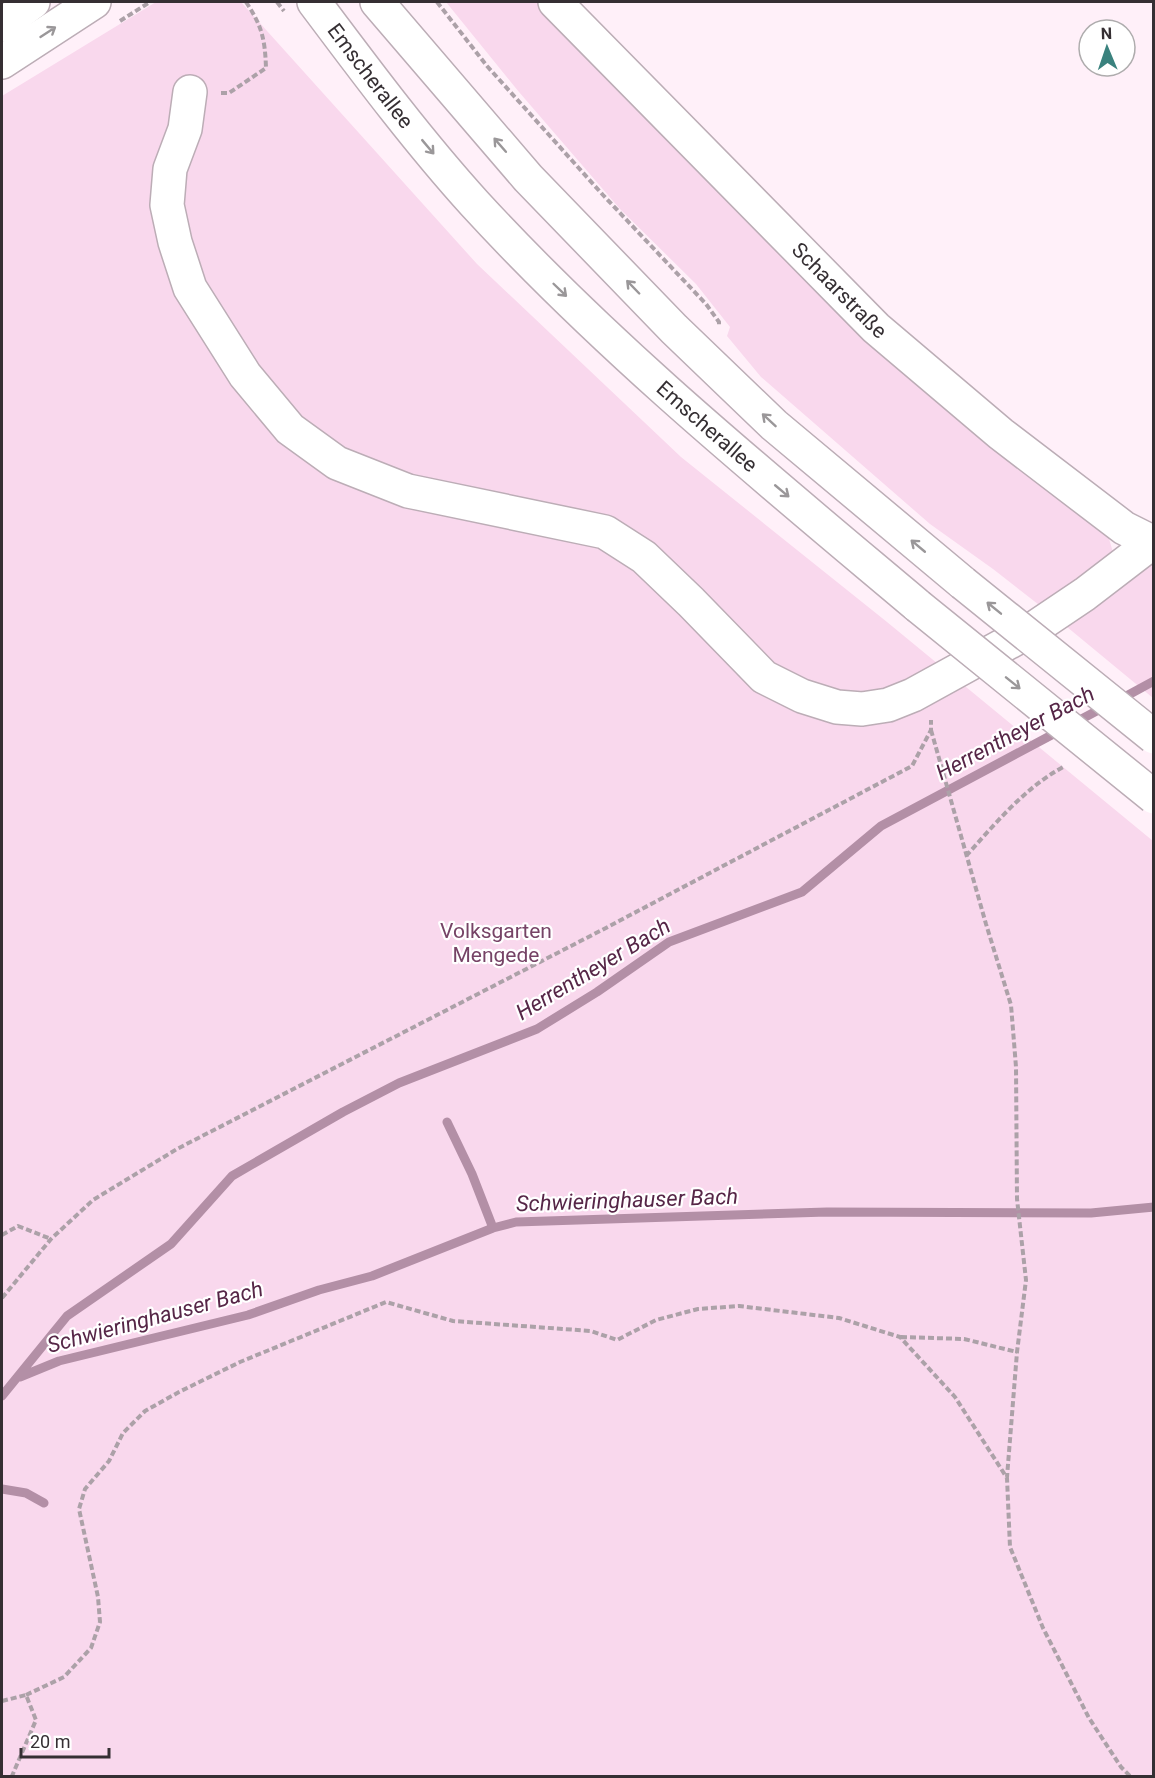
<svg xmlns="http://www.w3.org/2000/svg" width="1155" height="1778" viewBox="0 0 1155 1778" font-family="Roboto,sans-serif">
<rect width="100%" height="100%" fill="#fff0f9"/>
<!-- green -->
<path fill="#f9d8ed" d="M156,2H241L477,264L681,457L887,622L1153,841V1776H2V96Z
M446,2H541L1107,532L1115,559L1043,608L993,569L930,524L761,377L727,336L730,327L696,284L620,209L519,92Z
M1153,550V698L1061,622Z"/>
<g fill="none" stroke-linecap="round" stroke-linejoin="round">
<!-- stream -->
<path stroke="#b38fa6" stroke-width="9" d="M1119,700L1154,681
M1074,723L1106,706
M447,1122L472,1174L493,1228
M20,1377L59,1361L248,1315L319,1290L372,1276L493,1228L516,1222L827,1212L1091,1213L1154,1207
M2,1396L67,1316L171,1244L232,1176L343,1112L399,1083L537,1029L597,992L669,942L802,892L881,826L1061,730
M2,1489L26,1493L44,1503"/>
<!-- minor casing -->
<g stroke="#bcadb6" stroke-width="36">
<g id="minor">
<path id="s1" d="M555,2L876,328L1001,434L1124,528L1152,542"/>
<path d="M190,92L185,129L170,169L167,205L175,242L190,288L245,375L290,429L337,463L408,491L605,532L644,557L691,602L764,677L802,696L837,707L862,709L888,705L913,695L1033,629L1085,594L1154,541"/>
</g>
</g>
<!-- major casing -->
<g stroke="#bcadb6" stroke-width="36">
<g id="major">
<path id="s2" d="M314,2C365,70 417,140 475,204C610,351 766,478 918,606"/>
<path d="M377,2L528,178L674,329L774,425L963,583"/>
<path d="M2,25L33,2"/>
<path d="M2,62L94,2"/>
</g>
</g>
<!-- path -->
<path stroke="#aca1a8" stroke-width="4" stroke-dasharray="6 3" stroke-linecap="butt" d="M277,2L284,11
M437,2L487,66L603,195L706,304L719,322V327
M120,21L150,2
M221,93H229L266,68C265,39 262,26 246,2
M931,730L986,924L1011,1005L1016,1067L1017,1199L1026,1280L1017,1352L1007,1477
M966,856C996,823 1025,787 1065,766
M2,1235L18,1226L51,1239
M2,1298L51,1239L93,1200L177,1149L602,930L912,766L931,730V720
M901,1337L964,1339L1017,1352
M26,1695L64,1677L91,1648L100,1622L98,1597L79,1509L85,1489L109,1461L123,1433L145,1411L179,1392L240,1362L386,1302L453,1321L591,1331L617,1340L656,1320L698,1309L739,1306L839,1318L900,1337L955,1397L1007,1478L1010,1547L1043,1628L1089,1718L1121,1767L1130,1776
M2,1701L26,1695L36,1720L12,1776"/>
<!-- minor -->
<use href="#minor" stroke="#fff" stroke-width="33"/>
<!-- major -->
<use href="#major" stroke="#fff" stroke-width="33"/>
<!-- major-bridge casing -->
<g stroke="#bcadb6" stroke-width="36" stroke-linecap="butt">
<path id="major-bridge" d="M963,583L1154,737
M918,606L1154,797"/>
</g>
<!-- major-bridge -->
<use href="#major-bridge" stroke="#fff" stroke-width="33"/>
</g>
<!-- one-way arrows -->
<defs><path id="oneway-shaft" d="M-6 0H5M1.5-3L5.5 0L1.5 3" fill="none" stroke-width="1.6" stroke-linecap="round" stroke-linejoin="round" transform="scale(1.5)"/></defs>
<g stroke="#9a9799">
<use href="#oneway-shaft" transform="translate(48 32) rotate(-33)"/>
<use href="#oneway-shaft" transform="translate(500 145) rotate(-131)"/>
<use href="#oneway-shaft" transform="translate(428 147) rotate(50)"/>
<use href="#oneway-shaft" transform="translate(633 287) rotate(-134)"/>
<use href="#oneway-shaft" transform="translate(560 290) rotate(44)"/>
<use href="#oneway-shaft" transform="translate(769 420) rotate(-137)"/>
<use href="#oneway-shaft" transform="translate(782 491) rotate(40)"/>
<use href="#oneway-shaft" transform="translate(918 546) rotate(-140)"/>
<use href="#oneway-shaft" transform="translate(994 608) rotate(-141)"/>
<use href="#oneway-shaft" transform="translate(1013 683) rotate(39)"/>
</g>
<g text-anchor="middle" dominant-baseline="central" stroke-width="4.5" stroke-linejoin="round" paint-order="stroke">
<!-- street labels -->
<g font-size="21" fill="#352f33" stroke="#fff">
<text stroke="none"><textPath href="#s2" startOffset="93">Emscherallee</textPath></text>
<text stroke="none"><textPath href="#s1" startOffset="405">Schaarstraße</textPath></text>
<text stroke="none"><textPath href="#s2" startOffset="580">Emscherallee</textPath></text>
</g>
<!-- park labels -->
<g font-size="21" fill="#764366" stroke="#fff">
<text x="496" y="931">Volksgarten<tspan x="496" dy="24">Mengede</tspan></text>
</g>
<!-- water labels -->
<g font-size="22" font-style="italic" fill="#562647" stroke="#fff">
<text transform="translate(1015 733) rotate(-28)">Herrentheyer Bach</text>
<text transform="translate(593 969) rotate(-31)">Herrentheyer Bach</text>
<text transform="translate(627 1200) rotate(-2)">Schwieringhauser Bach</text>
<text transform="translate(155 1317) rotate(-15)">Schwieringhauser Bach</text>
</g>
</g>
<!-- border -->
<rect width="1155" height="1778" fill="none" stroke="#352f33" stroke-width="6"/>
<!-- north arrow -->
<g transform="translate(1107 48) rotate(358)"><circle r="28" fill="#ffffff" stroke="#aeacad" stroke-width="1.5"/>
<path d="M0-4.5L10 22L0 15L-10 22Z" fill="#3a827e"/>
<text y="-9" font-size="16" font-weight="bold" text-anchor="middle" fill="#352f33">N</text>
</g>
<!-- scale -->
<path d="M21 1748v9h88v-9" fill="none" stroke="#352f33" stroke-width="3"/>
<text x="30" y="1748" font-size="18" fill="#352f33" stroke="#ffffff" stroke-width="4.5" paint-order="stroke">20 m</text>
</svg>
